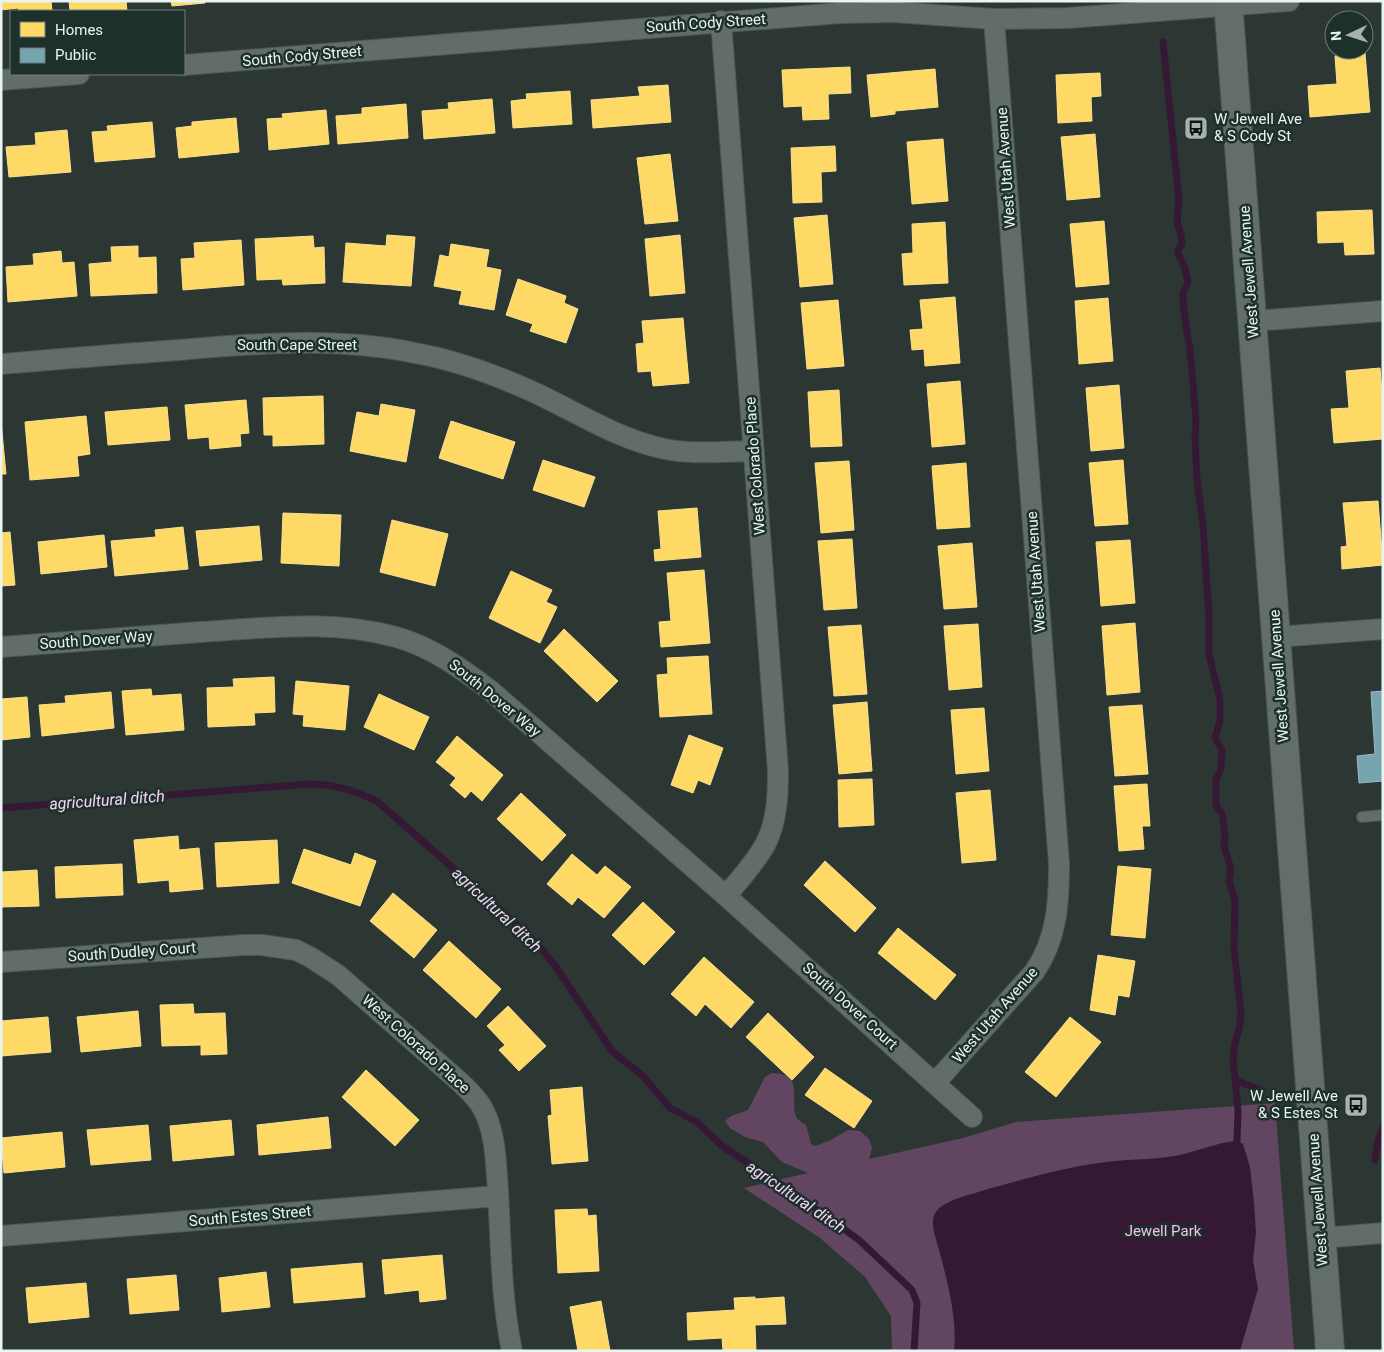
<svg xmlns="http://www.w3.org/2000/svg" width="1384" height="1352" viewBox="0 0 1384 1352" font-family="Roboto,sans-serif">
<rect width="100%" height="100%" fill="#2c3734"/>
<!-- green -->
<path fill="#624661" d="M772,1073C803,1074 791,1094 795,1114C796,1119 801,1122 806,1125L811,1144L815,1146L829,1141L848,1130L860,1131L869,1139L872,1148L869,1159L963,1138L1016,1122L1275,1103L1294,1351H892L891,1316L865,1277L820,1238L744,1188L808,1173L782,1162L763,1142L745,1137L730,1128L725,1121L731,1116L748,1110L765,1077Z"/>
<!-- water -->
<path fill="#351834" d="M1237,1141L1243,1144L1250,1167L1254,1202L1256,1233L1253,1260L1258,1289L1240,1351H954C958,1315 944,1268 934,1232C932,1221 932,1213 942,1206C955,1197 974,1194 988,1189C1024,1179 1062,1168 1099,1163C1124,1159 1150,1160 1175,1156C1196,1152 1217,1142 1237,1141Z"/>
<!-- homes -->
<path fill="#ffd966" stroke="#f8e190" d="M1,1H51L52,11H19L18,8L1,10Z
M69,1H126L127,11H70Z
M171,1H205V3L172,6Z
M1365,53L1370,112L1310,117L1308,86L1337,84L1335,56Z
M850,67L851,93L828,94L829,119L803,120L802,106L784,107L782,70Z
M935,69L938,107L895,111V114L871,117L867,75Z
M1100,73L1101,96L1091,97L1092,121L1058,123L1056,75Z
M668,85L671,122L593,128L591,100L640,96L638,87Z
M570,91L572,124L513,128L511,101L527,99L526,94Z
M492,99L495,133L424,139L422,111L449,109L448,103Z
M406,104L408,138L338,144L336,116L362,114V108Z
M326,110L329,144L269,150L267,119L283,118L282,114Z
M236,118L239,152L179,158L176,128L192,126V122Z
M152,122L155,157L95,162L92,132L108,131L107,126Z
M67,130L71,172L9,177L6,147L36,145L35,133Z
M1095,134L1100,197L1067,200L1061,137Z
M943,139L948,201L912,204L907,142Z
M835,146L836,171L821,172L822,202L793,203L791,148Z
M670,154L678,221L645,224L637,158Z
M1372,210L1374,254L1345,255L1344,242L1318,243L1317,212Z
M827,215L833,284L800,287L794,218Z
M1104,221L1109,284L1076,287L1070,224Z
M945,222L948,283L904,285L902,254L913,253L912,224Z
M387,235L415,237L411,286L343,282L346,243L386,246Z
M680,235L685,293L650,296L645,239Z
M313,236L314,248L324,247L325,283L283,285L282,279L257,280L255,239Z
M241,240L244,285L183,290L181,259L195,258L194,243Z
M451,244L489,250L486,267L501,270L494,310L459,304L462,291L434,286L440,255L449,257Z
M138,246V258L156,257L157,293L91,296L89,264L112,262L111,247Z
M61,251L62,263L74,262L77,296L8,302L6,267L34,265L33,254Z
M518,279L566,296L564,303L578,309L566,343L530,331L533,324L506,315Z
M955,297L960,363L925,366L924,349L912,350L910,330L923,329L920,300Z
M1108,298L1113,361L1079,364L1075,301Z
M838,300L844,366L807,369L801,303Z
M683,318L689,383L653,386L651,371L638,372L636,344L644,343L642,321Z
M1380,368L1383,405V439L1334,443L1331,409L1349,408L1346,371Z
M960,381L965,444L932,447L927,384Z
M1119,385L1124,448L1091,451L1086,388Z
M839,390L842,446L811,447L808,392Z
M323,396L324,444L273,446V435H264L263,398Z
M246,400L249,433L240,434L241,446L210,449L209,437L188,439L185,405Z
M381,404L415,410L406,462L350,451L357,412L379,416Z
M167,407L170,440L108,445L105,412Z
M86,416L90,454L77,456L79,476L30,480L25,422Z
M451,421L515,442L503,479L439,458Z
M1,422L6,474H1Z
M543,460L595,477L584,507L533,490Z
M1123,460L1128,524L1095,526L1089,463Z
M849,461L854,530L821,533L815,463Z
M966,463L970,527L937,529L932,466Z
M1378,501L1383,565L1342,569L1341,547L1347,546L1343,503Z
M697,508L701,557L655,561L654,550L661,549L658,511Z
M283,513L341,515L339,566L281,563Z
M392,520L448,534L435,586L380,572Z
M259,526L262,560L200,566L196,531Z
M183,527L188,569L115,576L111,541L156,537L155,530Z
M10,532L15,585L1,586V533Z
M104,535L107,567L41,574L38,542Z
M852,539L857,608L824,610L818,541Z
M1130,540L1135,603L1101,606L1096,542Z
M972,543L977,607L944,609L938,546Z
M704,570L710,643L661,647L659,622L671,621L667,573Z
M511,571L552,590L546,602L557,607L540,643L489,618Z
M1135,623L1140,692L1107,695L1102,626Z
M978,624L982,687L949,690L944,626Z
M861,625L867,694L834,696L828,627Z
M564,629L618,681L597,702L544,651Z
M708,656L712,714L660,717L657,675L668,674L667,658Z
M274,677L275,712L254,713L255,725L208,727L207,688L234,687L233,679Z
M296,681L349,686L345,730L303,726L304,715L293,714Z
M151,689L152,696L181,694L184,730L126,735L122,691Z
M111,692L114,728L42,736L39,705L66,703L65,696Z
M379,694L429,717L414,750L364,727Z
M27,697L30,737L1,740V699Z
M867,702L872,771L839,774L833,705Z
M1142,705L1148,774L1115,776L1109,707Z
M984,708L989,771L956,774L951,710Z
M689,735L723,748L710,785L698,780L693,793L671,785Z
M457,736L503,775L482,801L471,791L465,798L450,785L456,778L436,762Z
M872,779L874,825L839,827L838,780Z
M1147,784L1150,826H1142L1144,849L1119,851L1114,786Z
M990,790L996,860L962,863L956,793Z
M521,793L566,835L542,861L497,819Z
M178,836L179,850L199,848L203,889L170,892L169,880L138,883L134,840Z
M277,840L279,883L217,887L215,843Z
M304,849L351,865L355,853L376,861L360,906L292,883Z
M572,854L597,875L605,866L631,887L604,918L578,897L572,905L547,884Z
M825,861L876,908L855,932L804,885Z
M122,864L123,895L56,898L55,867Z
M1118,866L1151,869L1145,938L1111,935Z
M37,870L39,906L1,907V872Z
M393,893L437,930L414,958L370,921Z
M643,902L675,932L644,965L612,935Z
M898,928L956,975L935,1000L878,953Z
M449,941L501,989L476,1018L423,970Z
M1098,955L1135,961L1129,997L1118,995L1115,1015L1090,1010Z
M704,957L754,1002L731,1028L705,1004L696,1016L671,994Z
M193,1004L194,1014L225,1013L227,1054L201,1055V1045L162,1046L160,1005Z
M508,1006L546,1046L519,1071L499,1050L505,1045L487,1026Z
M138,1011L141,1046L81,1052L77,1017Z
M768,1013L814,1057L792,1080L746,1037Z
M48,1017L51,1052L1,1056V1021Z
M1070,1017L1101,1042L1056,1097L1025,1072Z
M825,1068L872,1101L854,1128L805,1095Z
M366,1070L419,1120L395,1146L342,1097Z
M582,1087L588,1161L552,1164L548,1116L552,1115L550,1090Z
M328,1117L331,1148L259,1155L257,1125Z
M231,1120L234,1155L173,1161L170,1126Z
M148,1125L151,1160L91,1165L87,1130Z
M62,1132L65,1167L4,1173L1,1138Z
M587,1209L588,1216L596,1215L599,1271L558,1273L555,1210Z
M442,1255L446,1299L420,1302L419,1290L385,1294L382,1260Z
M362,1263L365,1297L294,1303L291,1269Z
M266,1272L270,1307L222,1312L219,1278Z
M176,1275L179,1310L130,1314L127,1279Z
M86,1283L89,1317L29,1323L26,1288Z
M755,1297V1299L784,1297L786,1324L755,1325L756,1351H723L722,1338L688,1340L687,1313L735,1310L734,1298Z
M601,1301L610,1351H578L570,1307Z"/>
<!-- public -->
<path fill="#76a5af" stroke="#98bdc3" d="M1383,691V781L1359,783L1357,756L1375,754L1371,692Z"/>
<g fill="none" stroke-linecap="round" stroke-linejoin="round">
<!-- stream -->
<path stroke="#351834" stroke-width="7" d="M1163,42L1179,199L1177,223L1181,234L1182,244L1178,249V254L1184,265L1188,282C1187,286 1184,290 1183,293C1182,300 1188,341 1190,348L1196,420L1195,438L1197,479L1203,526L1209,616V654L1220,700V721L1215,738L1222,750L1221,769L1216,780V805L1222,814L1225,835L1224,846L1231,869L1229,881L1235,900L1234,949L1241,1012L1240,1024L1235,1043L1233,1057L1238,1111L1237,1141
M1,808L310,784C337,785 354,790 378,802L503,912L537,944L554,964L612,1051L643,1076L670,1108L697,1122L722,1146L788,1189L859,1240L912,1290L917,1303L914,1351
M1235,1080L1262,1091
M1375,1160L1378,1141L1383,1127"/>
<!-- lane casing -->
<g stroke="#4b5552" stroke-width="12">
<path id="lane" d="M1362,817L1383,815"/>
</g>
<!-- street casing -->
<g stroke="#4b5552" stroke-width="22">
<path id="street" d="M721,21L778,771C778,795 777,821 766,843C756,862 740,879 726,896
M184,65L840,13L894,12L994,19L1068,18L1289,1
M1,80L79,74
M1253,321L1383,311
M1,364C61,359 120,354 179,350C258,343 337,337 415,353C455,360 493,374 529,390C574,410 616,439 665,449C693,455 725,451 754,451
M1276,637L1383,629
M1,647C68,642 134,637 201,632C266,628 332,619 396,637C432,647 462,669 491,691L726,896L972,1117
M1,962L244,945H262L296,950L310,957L338,975L461,1083C469,1091 478,1099 483,1109C496,1133 496,1165 498,1191C501,1243 501,1300 512,1351
M935,1083L1035,971C1057,938 1059,903 1059,864L994,19
M1,1236L498,1196
M1321,1238L1383,1233"/>
</g>
<!-- secondary casing -->
<g stroke="#4b5552" stroke-width="30">
<path id="secondary" d="M1228,1L1330,1351"/>
</g>
<!-- lane -->
<use href="#lane" stroke="#626d6a" stroke-width="10"/>
<!-- street -->
<use href="#street" stroke="#626d6a" stroke-width="20"/>
<!-- secondary -->
<use href="#secondary" stroke="#636e6b" stroke-width="28"/>
</g>
<!-- icons -->
<defs>
<g id="bus-square" transform="scale(1.25)"><rect x="-9" y="-9" width="18" height="18" rx="4" fill="#a7b2b0" stroke="#1d302c"/><path d="M-5-6H5V4H4V6H2V4H-2V6H-4V4H-5ZM-3.5-4V0h7V-4ZM-3.5 1.2v1.5H-2V1.2ZM2 1.2v1.5H3.5V1.2Z" fill="#111"/></g>
</defs>
<g fill-rule="evenodd">
<use href="#bus-square" x="1196" y="128"/>
<use href="#bus-square" x="1356" y="1105"/>
</g>
<g text-anchor="middle" dominant-baseline="central" stroke-width="5" stroke-linejoin="round" paint-order="stroke">
<!-- street labels -->
<g font-size="15" fill="#e9f5f2" stroke="#1d302c">
<text transform="translate(706 23) rotate(-4)">South Cody Street</text>
<text transform="translate(302 56) rotate(-5)">South Cody Street</text>
<text transform="translate(1006 168) rotate(-94)">West Utah Avenue</text>
<text transform="translate(1249 272) rotate(-94)">West Jewell Avenue</text>
<text x="297" y="345">South Cape Street</text>
<text transform="translate(755 466) rotate(-94)">West Colorado Place</text>
<text transform="translate(1036 572) rotate(-94)">West Utah Avenue</text>
<text transform="translate(96 640) rotate(-4)">South Dover Way</text>
<text transform="translate(1279 676) rotate(-94)">West Jewell Avenue</text>
<text transform="translate(495 698) rotate(39)">South Dover Way</text>
<text transform="translate(132 952) rotate(-4)">South Dudley Court</text>
<text transform="translate(850 1006) rotate(42)">South Dover Court</text>
<text transform="translate(995 1015) rotate(-49)">West Utah Avenue</text>
<text transform="translate(416 1044) rotate(42)">West Colorado Place</text>
<text transform="translate(1318 1200) rotate(-94)">West Jewell Avenue</text>
<text transform="translate(250 1216) rotate(-5)">South Estes Street</text>
</g>
<!-- poi labels -->
<g font-size="15" fill="#e9f5f2" stroke="#1d302c" text-anchor="start">
<text x="1214" y="119">W Jewell Ave<tspan x="1214" dy="17">&amp; S Cody St</tspan></text>
<text x="1338" y="1096" text-anchor="end">W Jewell Ave<tspan x="1338" dy="17">&amp; S Estes St</tspan></text>
</g>
<!-- park labels -->
<g font-size="15" fill="#fabdf4" stroke="#1d302c">
<text x="1163" y="1231">Jewell Park</text>
</g>
<!-- water labels -->
<g font-size="16" font-style="italic" fill="#fad4f5" stroke="#1d302c">
<text transform="translate(107 800) rotate(-4)">agricultural ditch</text>
<text transform="translate(497 910) rotate(43)">agricultural ditch</text>
<text transform="translate(796 1197) rotate(34)">agricultural ditch</text>
</g>
</g>
<!-- border -->
<rect width="1384" height="1352" fill="none" stroke="#e9f5f2" stroke-width="5"/>
<!-- legend -->
<rect x="10" y="10" width="175" height="65" fill="#1d302c" stroke="#6f7f7b"/>
<rect x="20" y="22" width="25" height="15" fill="#ffd966" stroke="#6f7f7b"/>
<text x="55" y="35" font-size="15" fill="#e9f5f2">Homes</text>
<rect x="20" y="48" width="25" height="15" fill="#76a5af" stroke="#6f7f7b"/>
<text x="55" y="60" font-size="15" fill="#e9f5f2">Public</text>
<!-- north arrow -->
<g transform="translate(1349 35) rotate(266)"><circle r="24" fill="#1d302c" stroke="#6f7f7b"/>
<path d="M0-4L9 19L0 12L-9 19Z" fill="#a7b2b0"/>
<text y="-8" font-size="14" font-weight="bold" text-anchor="middle" fill="#e9f5f2">N</text>
</g>
</svg>
